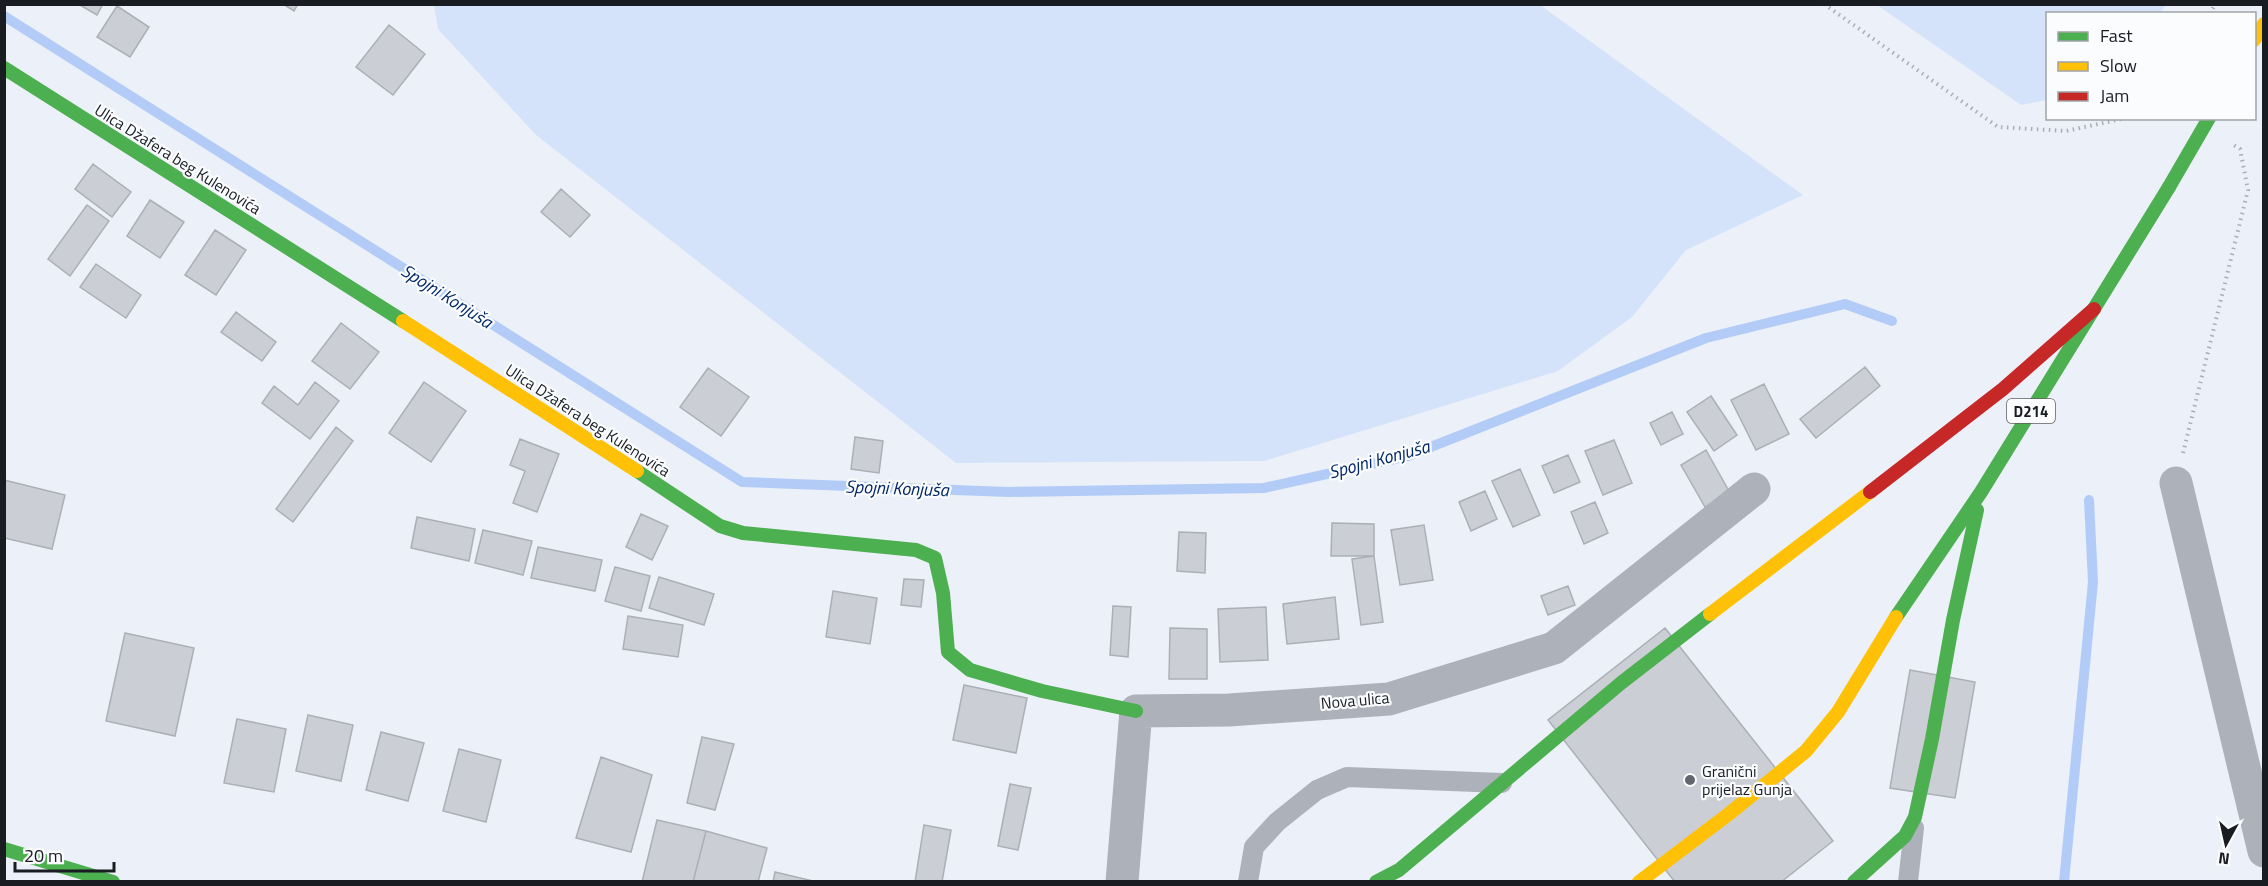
<svg xmlns="http://www.w3.org/2000/svg" width="2268" height="886" viewBox="0 0 2268 886" font-family="'Titillium Web',sans-serif">
<rect width="100%" height="100%" fill="#ecf0f8"/>
<!-- green -->
<path fill="#d5e3fa" d="M434,5H1540L1803,195L1686,250L1632,317L1558,371L1264,461L956,463L536,135L438,29Z
M1877,5H2166L2160,13L2048,14L2047,100L2021,105Z"/>
<g fill="none" stroke-linecap="round" stroke-linejoin="round">
<!-- stream -->
<path stroke="#b3ccf7" stroke-width="10" d="M4,16L742,482L1008,492L1264,488L1408,456L1706,338L1845,304L1892,321
M2064,882L2093,582L2089,500"/>
</g>
<!-- building -->
<path fill="#cbced4" stroke="#acafb5" stroke-width="1.5" d="M78,4H103L97,15Z
M283,4H298L294,11Z
M117,6L149,27L130,57L97,37Z
M389,25L425,54L393,95L356,67Z
M93,164L131,192L112,217L75,189Z
M561,189L590,215L570,237L541,212Z
M150,200L184,222L160,258L127,236Z
M87,205L109,221L70,276L48,259Z
M215,230L246,250L216,295L185,275Z
M96,264L141,295L126,318L80,287Z
M236,312L276,342L262,361L221,332Z
M341,323L379,352L350,389L312,361Z
M1865,367L1880,386L1816,438L1800,419Z
M708,368L749,397L721,436L680,407Z
M315,382L339,401L310,439L262,403L274,386L298,405Z
M424,382L466,411L431,462L389,433Z
M1764,384L1789,434L1756,450L1731,400Z
M1711,396L1737,435L1714,451L1687,412Z
M1672,412L1683,434L1661,445L1650,423Z
M336,427L353,441L293,522L276,509Z
M855,437L883,441L879,473L851,469Z
M520,439L559,454L537,512L513,503L525,471L510,465Z
M1614,440L1632,483L1603,495L1585,451Z
M1706,450L1730,493L1705,507L1681,465Z
M1568,455L1580,482L1554,493L1542,466Z
M1520,469L1540,515L1513,527L1492,481Z
M4,480L65,495L52,549L4,538Z
M1485,491L1497,519L1471,531L1459,502Z
M1595,502L1608,533L1584,544L1571,512Z
M641,514L668,526L652,560L626,547Z
M417,517L475,529L469,561L411,548Z
M1332,523L1374,524V556H1331Z
M1424,525L1433,580L1400,585L1391,530Z
M483,530L532,541L523,575L475,563Z
M1179,532L1206,533L1205,573L1177,571Z
M538,547L602,560L595,591L531,578Z
M1374,556L1383,622L1361,625L1352,559Z
M615,567L650,576L641,611L605,601Z
M659,577L714,594L704,625L649,608Z
M904,579L924,580L921,607L901,605Z
M1568,586L1575,605L1548,615L1541,596Z
M833,591L877,598L870,644L826,637Z
M1335,597L1339,639L1287,644L1283,604Z
M1113,606L1131,607L1128,657L1110,655Z
M1266,607L1268,660L1220,662L1218,609Z
M628,616L683,625L678,657L623,649Z
M1170,628L1207,629V679H1169Z
M1665,628L1833,841L1781,882H1675L1548,720Z
M125,633L194,648L175,736L106,721Z
M1910,670L1975,682L1955,798L1890,788Z
M964,685L1027,698L1016,753L953,740Z
M308,715L353,725L341,781L296,771Z
M237,719L286,729L274,792L224,783Z
M381,732L424,743L408,801L366,790Z
M702,737L734,744L715,810L687,803Z
M459,749L501,760L486,822L443,811Z
M601,757L652,775L631,852L576,838Z
M1010,784L1031,788L1018,850L998,846Z
M657,820L706,831L693,882H642Z
M924,825L951,830L942,882H915Z
M706,831L767,848L758,882H693Z
M775,872L817,882H773Z"/>
<g fill="none" stroke-linecap="round" stroke-linejoin="round">
<!-- path -->
<path stroke="#aaaeb5" stroke-width="4" stroke-dasharray="1.5 4.5" stroke-linecap="butt" d="M1824,4L1998,127L2066,131L2126,118
M2210,14L2215,4
M2183,453L2248,190L2240,149L2232,144"/>
<!-- lane -->
<path stroke="#acb1ba" stroke-width="20" d="M1248,882L1254,847L1277,822L1317,790L1347,777L1502,783
M1908,882L1914,828"/>
<!-- street -->
<path stroke="#acb1ba" stroke-width="33" d="M2176,483L2264,851
M1122,882L1136,711L1229,710L1389,699L1554,648L1754,489"/>
<!-- fast -->
<path stroke="#4caf50" stroke-width="14" d="M4,68L403,321
M637,471L720,526L743,533L916,550L935,558L943,593L948,652L970,670L1042,691L1136,711
M1896,617L1981,492L2169,187
M4,849L113,882
M1376,882L1399,870L1621,683L1710,614
M1854,882L1905,836L1915,817L1932,739L1953,620L1977,510"/>
<!-- slow -->
<path stroke="#ffc107" stroke-width="14" d="M2254,40L2264,24
M403,321L637,471
M1710,614L1870,492
M1639,882L1730,813L1806,751L1838,712L1896,617"/>
<!-- jam -->
<path stroke="#c62828" stroke-width="14" d="M1870,492L2003,389L2094,309"/>
<!-- fast-bridge -->
<path stroke="#4caf50" stroke-width="14" d="M2169,187L2209,118"/>
</g>
<!-- markers -->
<circle fill="#63666c" stroke="#fafcfe" stroke-width="2" cx="1690" cy="780" r="6"/>
<g text-anchor="middle" dominant-baseline="central" stroke-width="4.5" stroke-linejoin="round" paint-order="stroke">
<!-- shield labels -->
<rect fill="#fafcfe" stroke="#5c5f63" stroke-width="1.5" x="2007" y="399" width="48" height="24" rx="4.5"/>
<g font-size="15" font-weight="bold" fill="#191c21">
<text x="2031" y="411">D214</text>
</g>
<!-- street labels -->
<g font-size="16" fill="#191c21" stroke="#fafcfe">
<text transform="translate(178 159) rotate(32)">Ulica Džafera beg Kulenovića</text>
<text transform="translate(588 420) rotate(33)">Ulica Džafera beg Kulenovića</text>
<text transform="translate(1355 700) rotate(-5)">Nova ulica</text>
</g>
<!-- poi labels -->
<g font-size="16" fill="#191c21" stroke="#fafcfe" text-anchor="start">
<text x="1702" y="771">Granični<tspan x="1702" dy="18">prijelaz Gunja</tspan></text>
</g>
<!-- water labels -->
<g font-size="18" font-style="italic" fill="#012767" stroke="#fafcfe">
<text transform="translate(447 296) rotate(32)">Spojni Konjuša</text>
<text transform="translate(1379 459) rotate(-15)">Spojni Konjuša</text>
<text transform="translate(897 488) rotate(2)">Spojni Konjuša</text>
</g>
</g>
<!-- border -->
<rect width="2268" height="886" fill="none" stroke="#191c21" stroke-width="12"/>
<!-- legend -->
<rect x="2046" y="12" width="210" height="108" fill="#fafcfe" stroke="#a0a2a6" stroke-width="1.5"/>
<rect x="2058" y="32" width="30" height="9" fill="#4caf50" stroke="#a0a2a6" stroke-width="1.5"/>
<text x="2100" y="42" font-size="18" fill="#191c21">Fast</text>
<rect x="2058" y="62" width="30" height="9" fill="#ffc107" stroke="#a0a2a6" stroke-width="1.5"/>
<text x="2100" y="72" font-size="18" fill="#191c21">Slow</text>
<rect x="2058" y="92" width="30" height="9" fill="#c62828" stroke="#a0a2a6" stroke-width="1.5"/>
<text x="2100" y="102" font-size="18" fill="#191c21">Jam</text>
<!-- north arrow -->
<g transform="translate(2226 844) rotate(188)" stroke="#fafcfe" stroke-width="4.5" paint-order="stroke">
<path d="M0-4.5L10 22L0 15L-10 22Z" fill="#191c21"/>
<text y="-9" font-size="16" font-weight="bold" text-anchor="middle" fill="#191c21">N</text>
</g>
<!-- scale -->
<path d="M15 862v9h99v-9" fill="none" stroke="#191c21" stroke-width="3"/>
<text x="24" y="862" font-size="18" fill="#191c21" stroke="#fafcfe" stroke-width="4.5" paint-order="stroke">20 m</text>
</svg>
